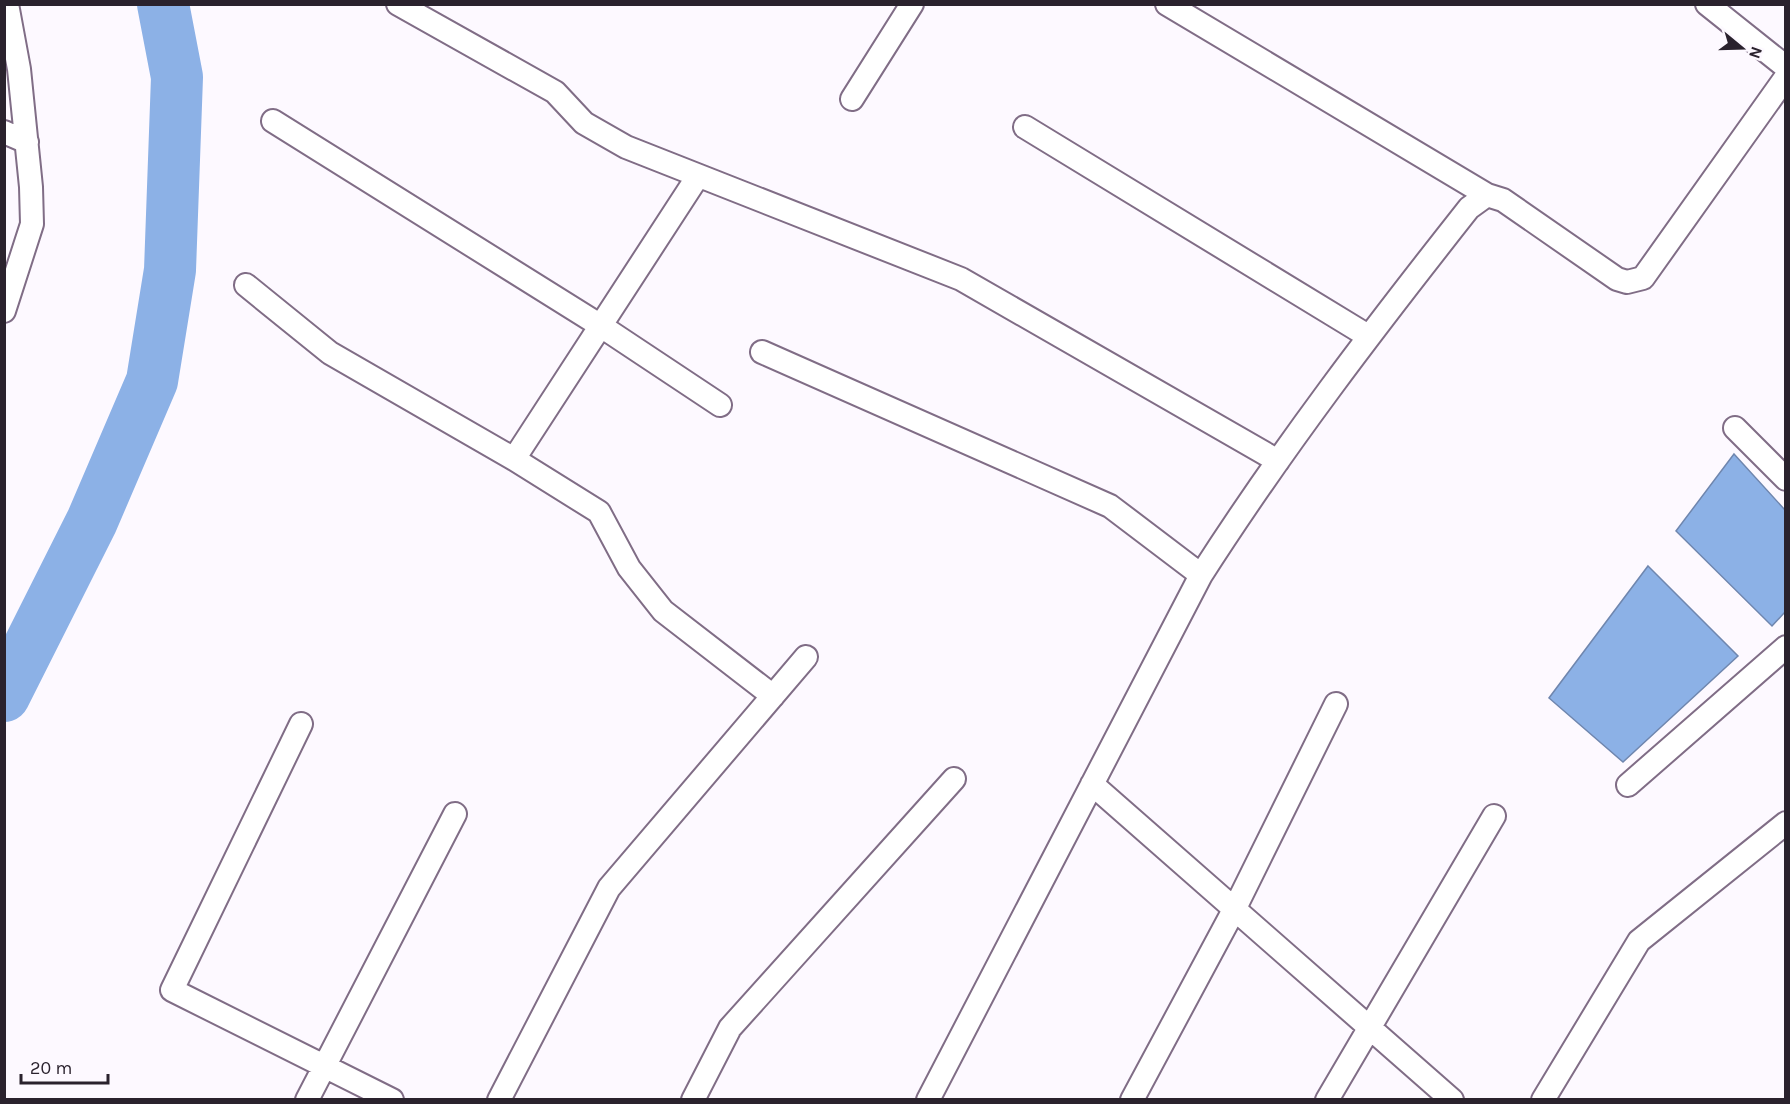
<svg xmlns="http://www.w3.org/2000/svg" width="1790" height="1104" viewBox="0 0 1790 1104" font-family="Karla,sans-serif">
<rect width="100%" height="100%" fill="#fdf9ff"/>
<!-- water -->
<path fill="#8cb1e6" stroke="#6f86ae" stroke-width="1.5" d="M1734,454L1785,510V612L1772,626L1676,531Z
M1648,566L1738,656L1623,762L1549,698Z"/>
<g fill="none" stroke-linecap="round" stroke-linejoin="round">
<!-- river -->
<path stroke="#8cb1e6" stroke-width="52" d="M4,696L92,521L152,381L170,270L177,77L163,4"/>
<!-- street casing -->
<g stroke="#806d86" stroke-width="26">
<path id="street" d="M398,4L555,92L584,123L626,147L961,279L1278,461
M1167,4L1487,195
M1707,4L1786,67
M852,99L912,4
M273,121L601,326L720,405
M1025,127L1368,336
M4,132L27,142
M246,285L330,353L514,459L599,512L629,568L663,611L773,696
M4,311L32,224L31,187L19,69L7,4
M762,352L1110,506L1201,575
M1735,428L1786,479
M514,459L698,176
M301,724L172,990L392,1100
M1092,784L1452,1100
M1628,785L1786,647
M307,1100L455,814
M499,1100L609,888L806,657
M693,1100L730,1028L954,779
M928,1100L1201,575C1283,447 1375,327 1469,208L1487,195L1503,200L1617,279L1627,282L1643,278L1786,77
M1132,1100L1235,908L1336,704
M1327,1100L1494,816
M1543,1100L1639,941L1786,823"/>
</g>
<!-- street -->
<use href="#street" stroke="#fff" stroke-width="22"/>
</g>
<!-- border -->
<rect width="1790" height="1104" fill="none" stroke="#2a222d" stroke-width="12"/>
<!-- north arrow -->
<g transform="translate(1742 48) rotate(109)" stroke="#fdf9ff" stroke-width="4.5" paint-order="stroke">
<path d="M0-4.5L10 22L0 15L-10 22Z" fill="#2a222d"/>
<text y="-9" font-size="16" font-weight="bold" text-anchor="middle" fill="#2a222d">N</text>
</g>
<!-- scale -->
<path d="M21 1074v9h87v-9" fill="none" stroke="#2a222d" stroke-width="3"/>
<text x="30" y="1074" font-size="18" fill="#2a222d" stroke="#fdf9ff" stroke-width="4.5" paint-order="stroke">20 m</text>
</svg>
